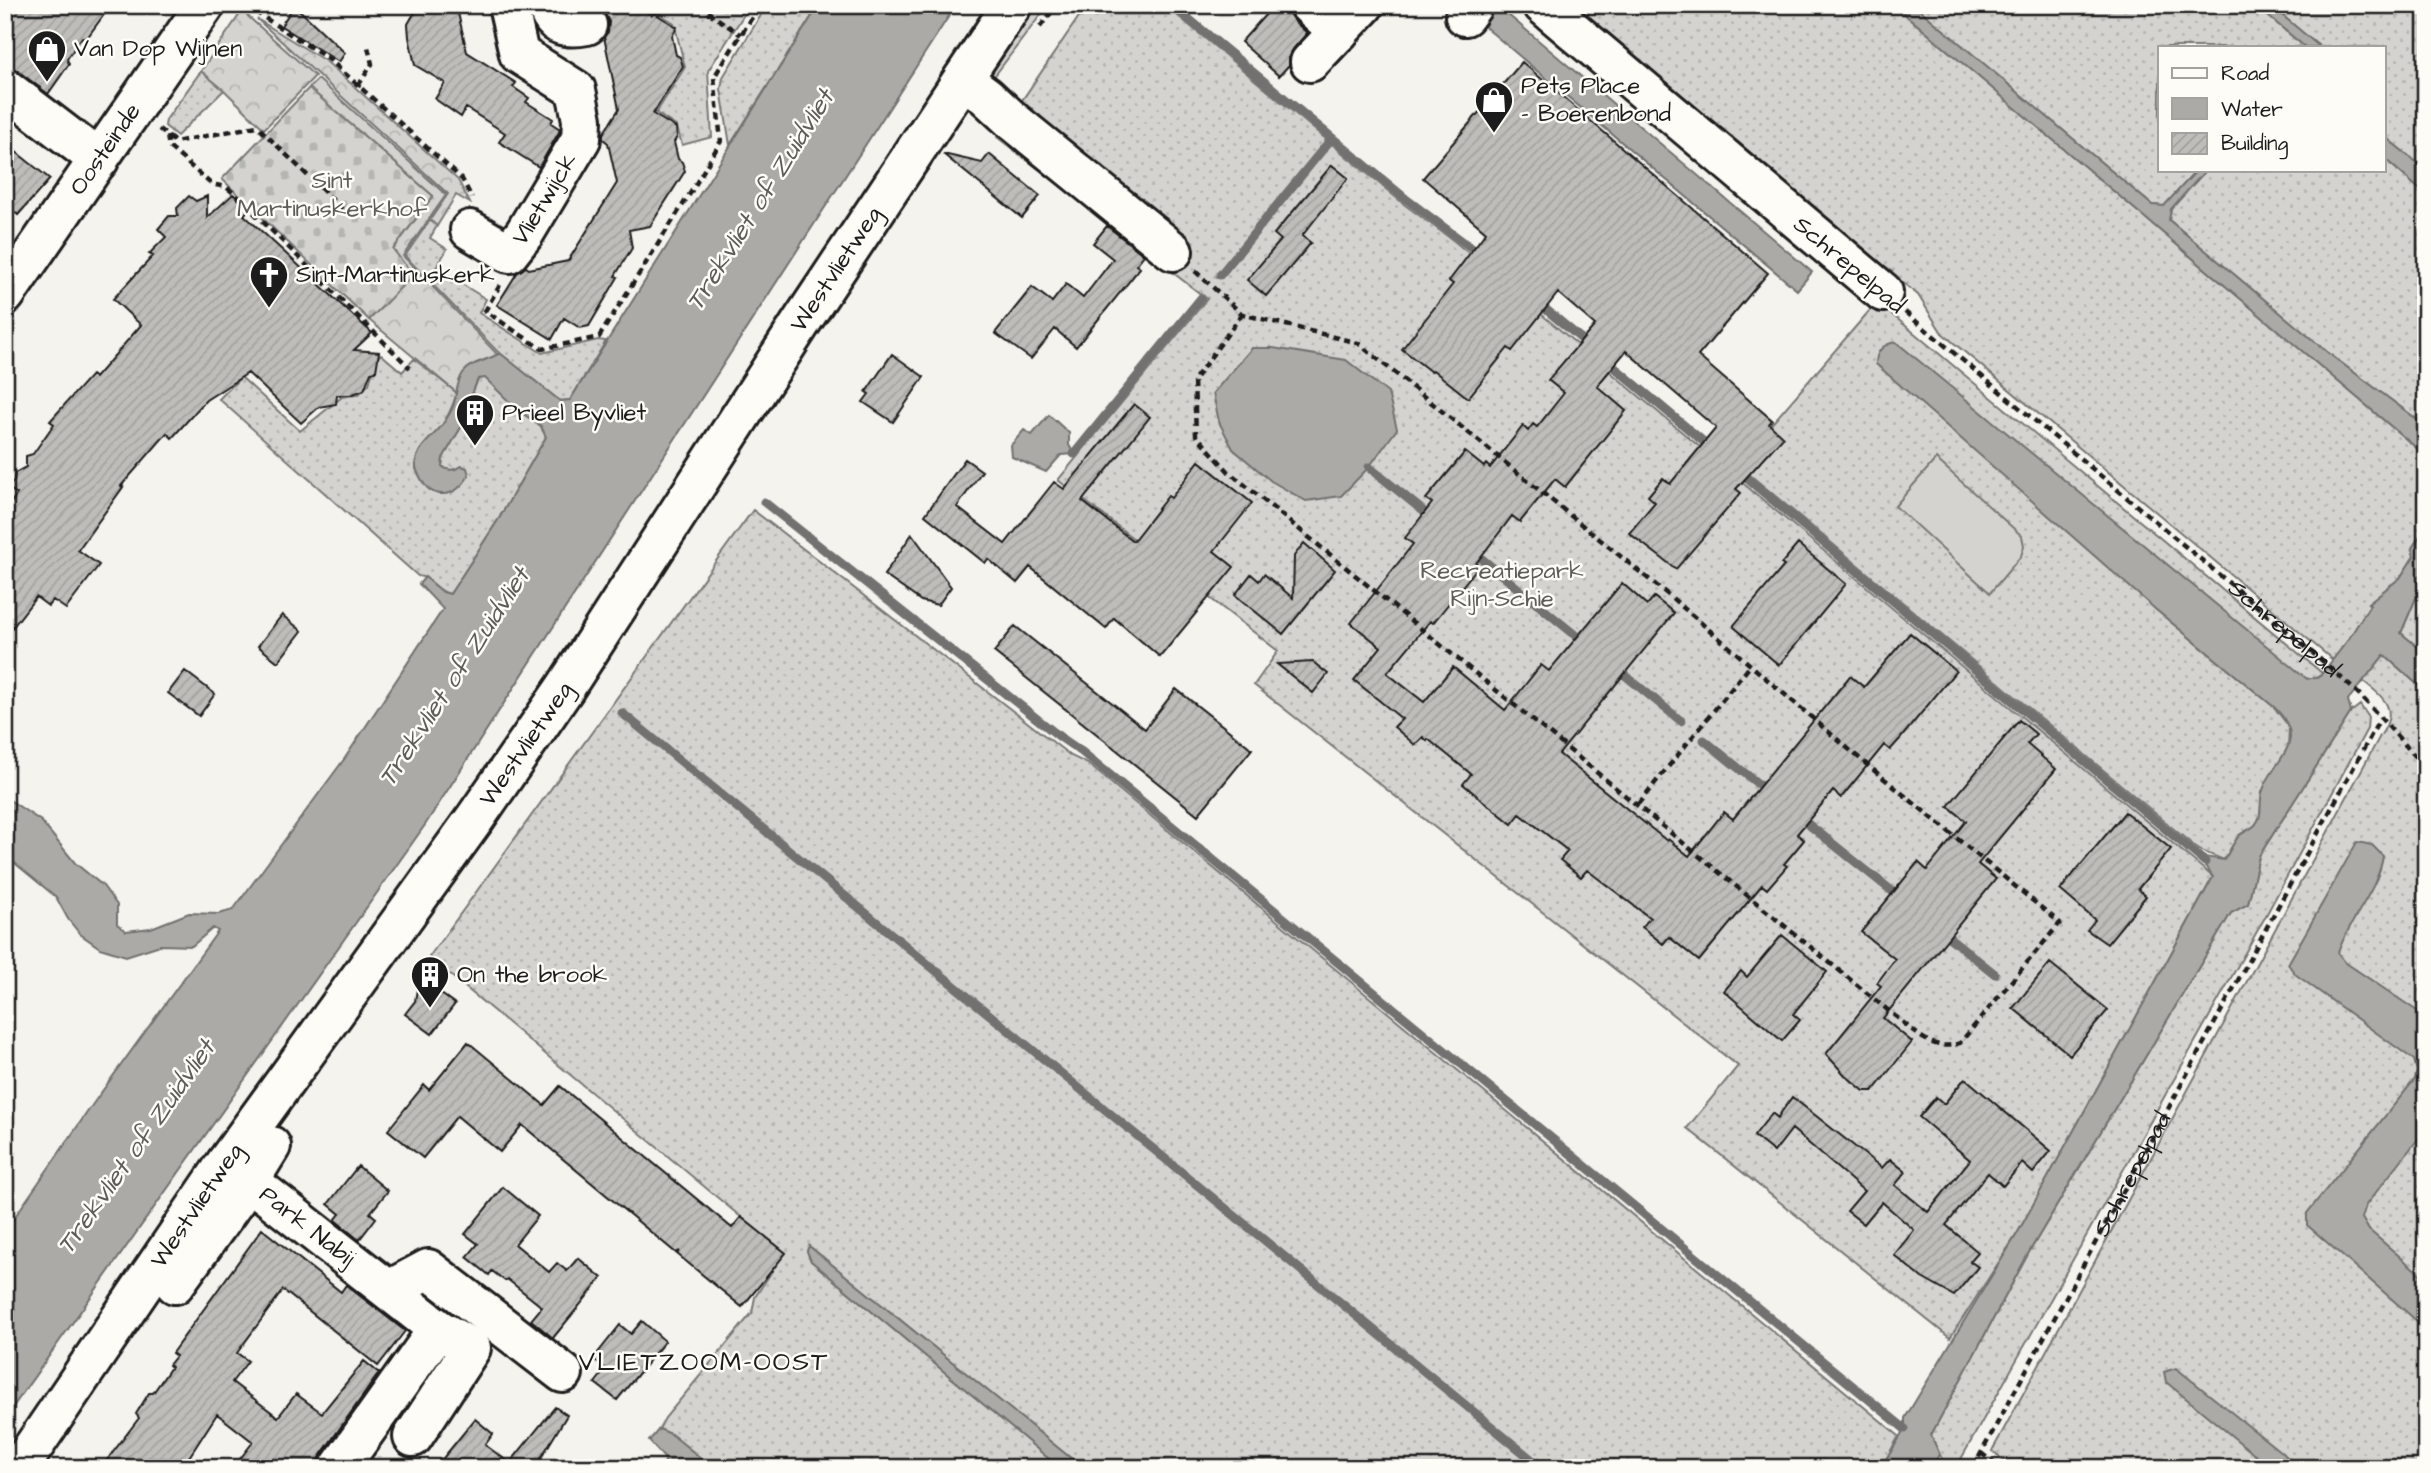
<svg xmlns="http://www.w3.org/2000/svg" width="2431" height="1473" viewBox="0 0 2431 1473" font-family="'Architects Daughter',sans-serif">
<defs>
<pattern id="grass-dots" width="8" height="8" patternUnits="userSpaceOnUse" patternTransform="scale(1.75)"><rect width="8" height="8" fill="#d4d3cf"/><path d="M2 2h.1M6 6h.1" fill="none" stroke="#b5b5b1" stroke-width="1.8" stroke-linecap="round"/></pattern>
<pattern id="forest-crowns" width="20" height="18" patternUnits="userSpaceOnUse" patternTransform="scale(1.75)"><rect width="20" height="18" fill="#d4d3cf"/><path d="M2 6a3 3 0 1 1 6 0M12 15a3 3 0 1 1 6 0" fill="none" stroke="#b5b5b1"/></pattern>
<pattern id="cemetery-stones" width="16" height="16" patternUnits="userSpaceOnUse" patternTransform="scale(1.75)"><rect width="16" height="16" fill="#d4d3cf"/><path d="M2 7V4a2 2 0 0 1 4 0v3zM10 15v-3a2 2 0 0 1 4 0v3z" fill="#b5b5b1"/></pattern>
<pattern id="building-hatch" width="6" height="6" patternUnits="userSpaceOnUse" patternTransform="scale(1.75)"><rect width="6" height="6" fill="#bebdba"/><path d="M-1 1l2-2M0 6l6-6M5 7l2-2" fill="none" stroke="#a3a29f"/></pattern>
</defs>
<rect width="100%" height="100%" fill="#f4f3ee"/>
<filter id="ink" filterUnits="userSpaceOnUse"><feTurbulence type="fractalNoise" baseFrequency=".0143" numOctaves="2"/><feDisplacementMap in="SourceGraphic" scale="14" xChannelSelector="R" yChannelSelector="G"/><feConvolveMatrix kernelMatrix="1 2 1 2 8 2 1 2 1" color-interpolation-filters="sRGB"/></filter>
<g filter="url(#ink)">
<!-- grass -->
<path fill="url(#grass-dots)" stroke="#787876" stroke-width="2" d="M646,5H750L708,71L712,137L682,145L677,127L656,113L685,67L674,23Z
M767,5H819L730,145L721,89L723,77Z
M1036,5H1048L993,78L990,75Z
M1087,5H1165L1405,205L1454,241L2213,877L2017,1234L1950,1338L1687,1128L1738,1066L1254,685L1278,651L1058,480L1207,299L997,137Z
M1560,5H1894L2426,456V527L2412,548L2414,556L2400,578L2368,603L2370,605L2348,640L2333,660L1942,333L1918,295Z
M1914,5H2255L2305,47H2160V170H2197L2164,206L2152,205Z
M2270,5H2426V170L2384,136V47H2320Z
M201,71L224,90L177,136L165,126L166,120Z
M2384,158L2426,195V426L2332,356L2169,220L2171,209L2206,170H2384Z
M430,220L437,226L430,238L447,249L436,268L486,299L479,313L542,353L598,340L606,341L570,400L560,401L497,351L405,256Z
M1877,302L2322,673L2320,676L2307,679L2284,662L2155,609L2274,707L2289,727L2288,747L2262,792L2260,817L2254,827L2239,835L2224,860L2199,850L1737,464Z
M381,354L402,372L414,359L457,393C453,404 450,415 442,425C431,440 416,448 416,469L454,470H447L442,466L443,458L467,417L469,401L478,379L485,377L519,411L541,426L546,437L500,517L450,594C437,592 431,577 418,576L219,399L241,377L300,431L342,397L359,394L369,384L373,370L372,363Z
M753,510L1071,756L1088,764L1899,1436L1881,1468H1083L809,1246L807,1251L811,1261L1060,1468H713L671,1434L659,1429L665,1418L752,1313L755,1297L784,1253L429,957Z
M2426,580V654L2401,633L2418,593Z
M2384,655L2426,692V1468H2013L1992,1451L2380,736C2399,710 2385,698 2363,681Z
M2360,705L2368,716L2367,729L2264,919L1956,1468H1946L1931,1435L2028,1254L2231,913L2248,903L2259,856L2351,712Z"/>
<!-- forest -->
<path fill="url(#forest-crowns)" stroke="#787876" stroke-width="2" d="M242,11L315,76L264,129L224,90L201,71Z
M257,19L327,62L458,180L470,203L456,195L437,226L430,220L448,194Z
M318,79L446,195L403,256L498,355C471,365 465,363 457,393L369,320L412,275L393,250L433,196L309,88Z"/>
<!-- cemetery -->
<path fill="url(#cemetery-stones)" stroke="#787876" stroke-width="2" d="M309,88L433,196L393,249L413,275L369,320L222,179Z"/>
<!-- pitch -->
<path fill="#d4d3cf" stroke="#787876" stroke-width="2" d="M1936,459L2022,536L2024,546L2021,556L1990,593L1895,506Z"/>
<!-- water -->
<path fill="#abaaa6" stroke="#72716f" stroke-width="2" d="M819,5H956L425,825L5,1418V1231L95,1101L218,931L213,928L192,946L160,945L126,956L100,948L80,934L68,919L56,897L5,855V797L41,821L75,863L103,886L117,905V924L126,931L151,928L189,913L219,914L233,910L345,758L443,609L419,584L425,577L443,592L450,594L500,517L546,437L541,426L519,411L485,378L478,379L469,401L467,417L443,458L442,466C449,472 454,470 462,466L467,468L469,475C456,498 432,502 420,477C417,472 415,468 416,462C418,445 435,436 444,423C447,417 452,411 454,404C456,395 457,381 463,373C472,361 488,361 500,353L560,401L570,400Z
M1894,5H1914L2152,205L2164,206L2197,170H2206L2171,209L2169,220L2332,356L2426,426V456Z
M2255,5H2270L2320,47H2305Z
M1500,8L1812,272L1797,290L1485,27L1489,15Z
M2384,136L2426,170V195L2384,158Z
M1896,342L2307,679L2320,676L2348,640L2370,605L2368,603L2400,578L2414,556L2412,548L2426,527V580L2418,593L2401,633L2426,654V692L2384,655L2348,700L2351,712L2259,856L2248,904L2231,913L2028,1254L1931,1435L1939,1453L1936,1462H1914L1910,1468H1881L1905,1429V1418L2017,1234L2213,877L2198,856L2224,860C2229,853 2233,843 2238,837C2243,831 2251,830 2256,824C2263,815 2259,804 2262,793C2272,758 2312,744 2274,707L2155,609L1876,364C1876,351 1883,344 1896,342Z
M1252,348H1273L1346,360L1388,393L1397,429L1369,467L1341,496L1306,501L1271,481L1233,449L1219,422L1213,393Z
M1049,415L1069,433V445L1074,454L1061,455L1046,472L1012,457L1011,445L1024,430L1032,435Z
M2357,842L2372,845L2383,856C2378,891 2349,919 2338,953L2346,963L2426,1017V1129L2366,1205L2362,1218L2369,1230L2426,1279V1329L2307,1225V1213L2415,1079L2417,1071L2414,1060L2295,974L2288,964Z
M809,1246L1083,1468H1060L811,1261L807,1251Z
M2176,1368L2301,1468H2271L2166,1382L2164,1372Z
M659,1429L671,1434L713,1468H660L666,1460L649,1441Z"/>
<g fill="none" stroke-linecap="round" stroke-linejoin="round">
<!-- stream -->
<path stroke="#72716f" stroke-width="9" d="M1168,5L1184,15L1406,199L1481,255
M1220,275L1332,138
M1537,302L1591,347
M1607,361L1711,448
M1074,454L1201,298
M1369,467L1433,519
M1738,471L2205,862
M764,502L1060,737L1082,752L1905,1429
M1471,550L1585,643
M1615,667L1681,721
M622,713L1542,1468
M1704,740L1768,792
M1798,816L1902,899
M1940,930L1995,974
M2062,1467L2063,1468"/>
</g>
<!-- building -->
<path fill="url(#building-hatch)" stroke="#1c1c1c" stroke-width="2" d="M5,5H111L87,38L82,37L67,59L69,64L48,94L18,71L5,65Z
M294,5L345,53L339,62L281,26Z
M419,5H464L458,13L467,52L516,83L513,87L529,98L526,102L553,119L551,123L560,129L559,132L539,167L499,142L505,133L466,108L461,117L435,99L445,83L415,65L409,37L408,24Z
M596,5H635L652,15L654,13L677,27L672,36L676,55L680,57L683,66L653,114L676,128L677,137L674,142L678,159L682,162L685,171L650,226L629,230L632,248L615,276L618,277L589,326L580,328L564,318L552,339L497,305L517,273L526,267L529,269L568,261L617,183L608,143L603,139V134L619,109L604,37L608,32L609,22L604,12Z
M1274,5H1288V12L1294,21L1307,33L1294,48L1289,56V65L1279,76L1241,42Z
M1522,62L1768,273L1698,356L1772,420L1769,424L1783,437L1736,489L1741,493L1676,569L1629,533L1655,502L1648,496L1663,478L1670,484L1716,428L1626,351L1597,386L1626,411L1565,487L1555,479L1520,522L1512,516L1474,566L1477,568L1433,623L1430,621L1387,673L1424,702L1453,667L1505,710L1541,665L1549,671L1622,583L1647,605L1654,597L1674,613L1559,754L1667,841L1668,839L1689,856L1724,812L1733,819L1850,676L1864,687L1910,633L1956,671L1900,739L1890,750L1884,745L1841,798L1833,791L1797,834L1804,840L1784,864L1787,866L1767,889L1762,885L1699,961L1669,937L1663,944L1642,927L1650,918L1587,870L1581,877L1560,860L1568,851L1520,814L1512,824L1482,800L1463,784L1471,774L1428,739L1427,741L1423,737L1415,745L1394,727L1402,719L1354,680L1381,647L1351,623L1413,544L1405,538L1432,503L1426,499L1465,452L1484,467L1486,464L1490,468L1523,426L1528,431L1533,424L1537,427L1564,393L1548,380L1595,325L1558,293L1512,351L1508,348L1468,398L1433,370L1431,372L1402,349L1453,284L1449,281L1486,232L1423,178Z
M5,143L50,179L18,215L5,204Z
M943,154L982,163L989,154L1040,196L1022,218Z
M1332,165L1348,178L1302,236L1311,243L1266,296L1247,280L1281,240L1274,234Z
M233,194L249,209L244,215L372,333L354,350L379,352L376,371L371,372L364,390L350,395H337L336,404L319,407L301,423L248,373L206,400L172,438L167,433L121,486L123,487L78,550L99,565L66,609L53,600L48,606L36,597L5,637V511L17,494L8,488L14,480L15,473L26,467V456L33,454L54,424L50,421L91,375L95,378L141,325L113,299L153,256L149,254L166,237L158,229L169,216H178L177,208L189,196L196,201L207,196V218Z
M1107,226L1144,255L1136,265L1140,268L1076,347L1055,329L1031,359L995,333L1032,287L1052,302L1066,284L1083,298L1113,259L1093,243Z
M892,354L924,377L893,422L863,402L869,394L866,392Z
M1134,404L1150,417L1082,501L1133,541L1168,496L1171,498L1199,461L1252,503L1214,551L1234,567L1160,657L1114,618L1106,629L1030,567L1017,583L988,559L985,563L925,515L965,459L982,471L957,507L1005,544L1054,482L1064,489Z
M912,534L951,587L938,605L921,601L884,575Z
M1304,543L1335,570L1283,634L1235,595L1251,574L1259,581L1264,574L1293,598L1294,556Z
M1798,544L1846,584L1779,665L1734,627V625L1784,566L1781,564Z
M282,615L302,631L278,662L258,646Z
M1015,626L1145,729L1176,689L1252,749L1198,815L994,652Z
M1313,662L1328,674L1313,693L1277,664Z
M185,671L215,694L199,716L168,693Z
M2019,720L2036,734L2027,744L2056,769L1978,864L1996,879L1883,1018L1912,1042L1873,1091H1864L1845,1075L1826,1054L1881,986L1877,983L1895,959L1861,932L1918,862L1927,870L1966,821L1948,806Z
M2125,812L2171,849L2138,889L2146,896L2107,944L2087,930L2095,920L2060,890Z
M1782,935L1827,972L1793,1014L1800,1020L1782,1041L1724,991L1741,971L1747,977Z
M2050,963L2108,1010L2070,1055L2013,1008Z
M419,978L455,1004L432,1034L405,1014L415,1001Z
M468,1042L544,1105L560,1086L732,1228L741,1217L786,1253L742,1307L677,1254L680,1251L676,1253L522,1125L500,1152L457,1116L423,1158L388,1130L424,1085L429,1090Z
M1965,1078L2051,1151L2033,1173L2022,1163L2003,1186L1988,1173L1946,1225L1978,1252L1970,1261L1978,1267L1954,1296L1922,1278L1894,1255L1914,1230L1882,1202L1864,1224L1847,1211L1864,1191L1792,1129L1774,1152L1754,1136L1772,1113L1779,1119L1778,1117L1792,1097L1882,1168L1890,1159L1906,1172L1895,1185L1928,1212L1970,1160L1919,1117L1936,1097L1944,1104Z
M358,1166L388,1191L370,1213L376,1218L359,1240L335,1220L340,1214L328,1204Z
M503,1187L538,1216L515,1244L549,1272L557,1263L567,1271L578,1258L602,1278L553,1338L531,1320L542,1307L507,1279L505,1281L492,1271L489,1275L467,1257L478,1244L465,1234Z
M262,1229L341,1292L346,1285L405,1331L378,1366L283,1290L237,1353L248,1361L232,1382L278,1417L296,1394L322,1413L364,1361L379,1373L321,1455L317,1468H233L253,1442L217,1414L182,1468H101L139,1418L136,1414L149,1393H153L171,1367L169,1365L176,1356L172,1353Z
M642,1321L665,1341L617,1400L595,1383L606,1369L593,1359L620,1325L631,1334Z
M555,1407L567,1415L535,1468H435L475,1419L493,1434L485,1445L510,1463Z"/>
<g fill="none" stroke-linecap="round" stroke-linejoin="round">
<!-- minor casing -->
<g stroke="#1c1c1c" stroke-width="44">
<g id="minor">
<path d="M547,5C552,27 567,29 587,25"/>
<path d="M1309,5L1339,32"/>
<path d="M1543,5L1883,292"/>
<path d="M1465,16L1473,5"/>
<path d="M1310,62L1364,5"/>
<path d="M963,79L986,96L1013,121L1173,251"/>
<path d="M5,88L99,160"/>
<path id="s3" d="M470,230L509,253L524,234L581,139L582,120L576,90L519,54L508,5"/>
<path id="s4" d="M5,295L205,5"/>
<path id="s5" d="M226,1163L438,1329L339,1468"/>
<path d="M175,1284L250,1180L271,1146"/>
<path d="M389,1290L428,1269L563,1373"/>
<path d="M413,1437L471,1348L438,1329"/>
<path id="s6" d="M19,1468L226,1163L476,817L565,688L804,318L1012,5"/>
</g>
</g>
<!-- path -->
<g stroke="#1c1c1c" stroke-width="4.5" stroke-dasharray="7 5" stroke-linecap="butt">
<path d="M245,5L330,60L462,179L472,198"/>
<path d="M698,5L741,35"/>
<path d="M1040,27L1057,5"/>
<path d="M358,86L372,64L368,47"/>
<path d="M159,129L175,142L257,126L347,214"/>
<path d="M167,136L169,147L211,184L226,187L236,195L410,368"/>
<path d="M1195,271L1242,314L1358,343L1672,598L1865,763L2060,923L1960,1043C1933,1053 1916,1032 1895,1016L1229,472L1196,435L1194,380L1242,314"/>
<path d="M500,285L485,311L542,349L599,337L691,192L721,141L714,77L760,5"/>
<path id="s1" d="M1905,312L2326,664L2360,695L2426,768"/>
<path d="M1638,804L1750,666"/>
<path d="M1981,1453L2000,1468"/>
<path id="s2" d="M1973,1468L2381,717"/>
</g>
<!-- minor -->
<use href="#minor" stroke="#fdfcf7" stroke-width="38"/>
</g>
</g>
<!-- icons -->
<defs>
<g id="shop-pin" transform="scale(2.0125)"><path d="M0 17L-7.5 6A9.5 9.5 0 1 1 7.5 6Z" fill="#1c1c1c" stroke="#fdfcf7"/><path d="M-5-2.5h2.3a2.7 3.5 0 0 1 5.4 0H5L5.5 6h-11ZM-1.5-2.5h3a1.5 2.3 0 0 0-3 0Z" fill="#fff"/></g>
<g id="church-pin" transform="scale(2.0125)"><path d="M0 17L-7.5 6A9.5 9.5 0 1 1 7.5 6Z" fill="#1c1c1c" stroke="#fdfcf7"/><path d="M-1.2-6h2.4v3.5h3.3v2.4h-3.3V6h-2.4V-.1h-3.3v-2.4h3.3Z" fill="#fff"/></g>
<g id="building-pin" transform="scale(2.0125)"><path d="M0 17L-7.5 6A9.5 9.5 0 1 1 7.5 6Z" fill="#1c1c1c" stroke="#fdfcf7"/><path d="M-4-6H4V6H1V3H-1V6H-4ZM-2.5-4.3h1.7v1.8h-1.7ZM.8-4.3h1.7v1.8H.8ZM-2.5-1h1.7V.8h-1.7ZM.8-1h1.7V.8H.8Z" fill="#fff"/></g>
</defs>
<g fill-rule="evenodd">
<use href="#shop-pin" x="47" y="49"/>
<use href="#shop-pin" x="1494" y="100"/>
<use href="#church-pin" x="269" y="275"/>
<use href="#building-pin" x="475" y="413"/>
<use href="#building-pin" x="430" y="975"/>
</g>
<g text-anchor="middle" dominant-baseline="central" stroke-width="5" stroke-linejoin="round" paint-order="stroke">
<!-- poi labels -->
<g font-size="24" fill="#1c1c1c" stroke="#fdfcf7" text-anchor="start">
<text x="74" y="49">Van Dop Wijnen</text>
<text x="1521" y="86">Pets Place<tspan x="1521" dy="28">- Boerenbond</tspan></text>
<text x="296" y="275">Sint-Martinuskerk</text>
<text x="502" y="413">Prieel Byvliet</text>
<text x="457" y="975">On the brook</text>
</g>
<!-- street labels -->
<g font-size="24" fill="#1c1c1c" stroke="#fdfcf7">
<text stroke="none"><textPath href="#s4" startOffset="177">Oosteinde</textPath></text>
<text stroke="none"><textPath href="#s3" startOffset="110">Vlietwijck</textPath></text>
<text transform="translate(1849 265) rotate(40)">Schrepelpad</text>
<text stroke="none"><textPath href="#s6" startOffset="1451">Westvlietweg</textPath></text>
<text stroke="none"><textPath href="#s1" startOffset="494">Schrepelpad</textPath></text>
<text stroke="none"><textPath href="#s6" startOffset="884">Westvlietweg</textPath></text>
<text stroke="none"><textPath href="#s2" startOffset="334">Schrepelpad</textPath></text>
<text stroke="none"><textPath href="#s6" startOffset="317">Westvlietweg</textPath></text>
<text stroke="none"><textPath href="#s5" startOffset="103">Park Nabij</textPath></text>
</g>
<!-- park labels -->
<g font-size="24" fill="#5c5c5b" stroke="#fdfcf7">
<text x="332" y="181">Sint<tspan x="332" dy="28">Martinuskerkhof</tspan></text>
<text x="1502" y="571">Recreatiepark<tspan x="1502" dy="28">Rijn-Schie</tspan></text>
</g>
<!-- water labels -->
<g font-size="26" font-style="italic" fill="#5c5c5a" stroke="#fdfcf7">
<text transform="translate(760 200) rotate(-58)">Trekvliet of Zuidvliet</text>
<text transform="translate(454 677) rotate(-57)">Trekvliet of Zuidvliet</text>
<text transform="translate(136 1147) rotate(-55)">Trekvliet of Zuidvliet</text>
</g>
<!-- neighbourhood labels -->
<g font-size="26" letter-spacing="2" fill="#1c1c1c" stroke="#fdfcf7">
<text x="704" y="1362">VLIETZOOM-OOST</text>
</g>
</g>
<!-- margin -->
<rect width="2431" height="1473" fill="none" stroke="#fdfcf7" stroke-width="28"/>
<rect x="14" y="14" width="2403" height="1445" fill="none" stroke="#1c1c1c" stroke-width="2.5" filter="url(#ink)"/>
<!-- legend -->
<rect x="2158" y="46" width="228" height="126" fill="#fdfcf7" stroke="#a3a29f" stroke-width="2"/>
<rect x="2172" y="68" width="35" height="10" fill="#fdfcf7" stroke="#a3a29f" stroke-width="2"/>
<text x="2221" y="80" font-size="21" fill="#1c1c1c">Road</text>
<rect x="2172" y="98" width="35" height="21" fill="#abaaa6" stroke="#a3a29f" stroke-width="2"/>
<text x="2221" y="116" font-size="21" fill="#1c1c1c">Water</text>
<rect x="2172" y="133" width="35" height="21" fill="url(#building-hatch)" stroke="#a3a29f" stroke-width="2"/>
<text x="2221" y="150" font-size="21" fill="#1c1c1c">Building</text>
</svg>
